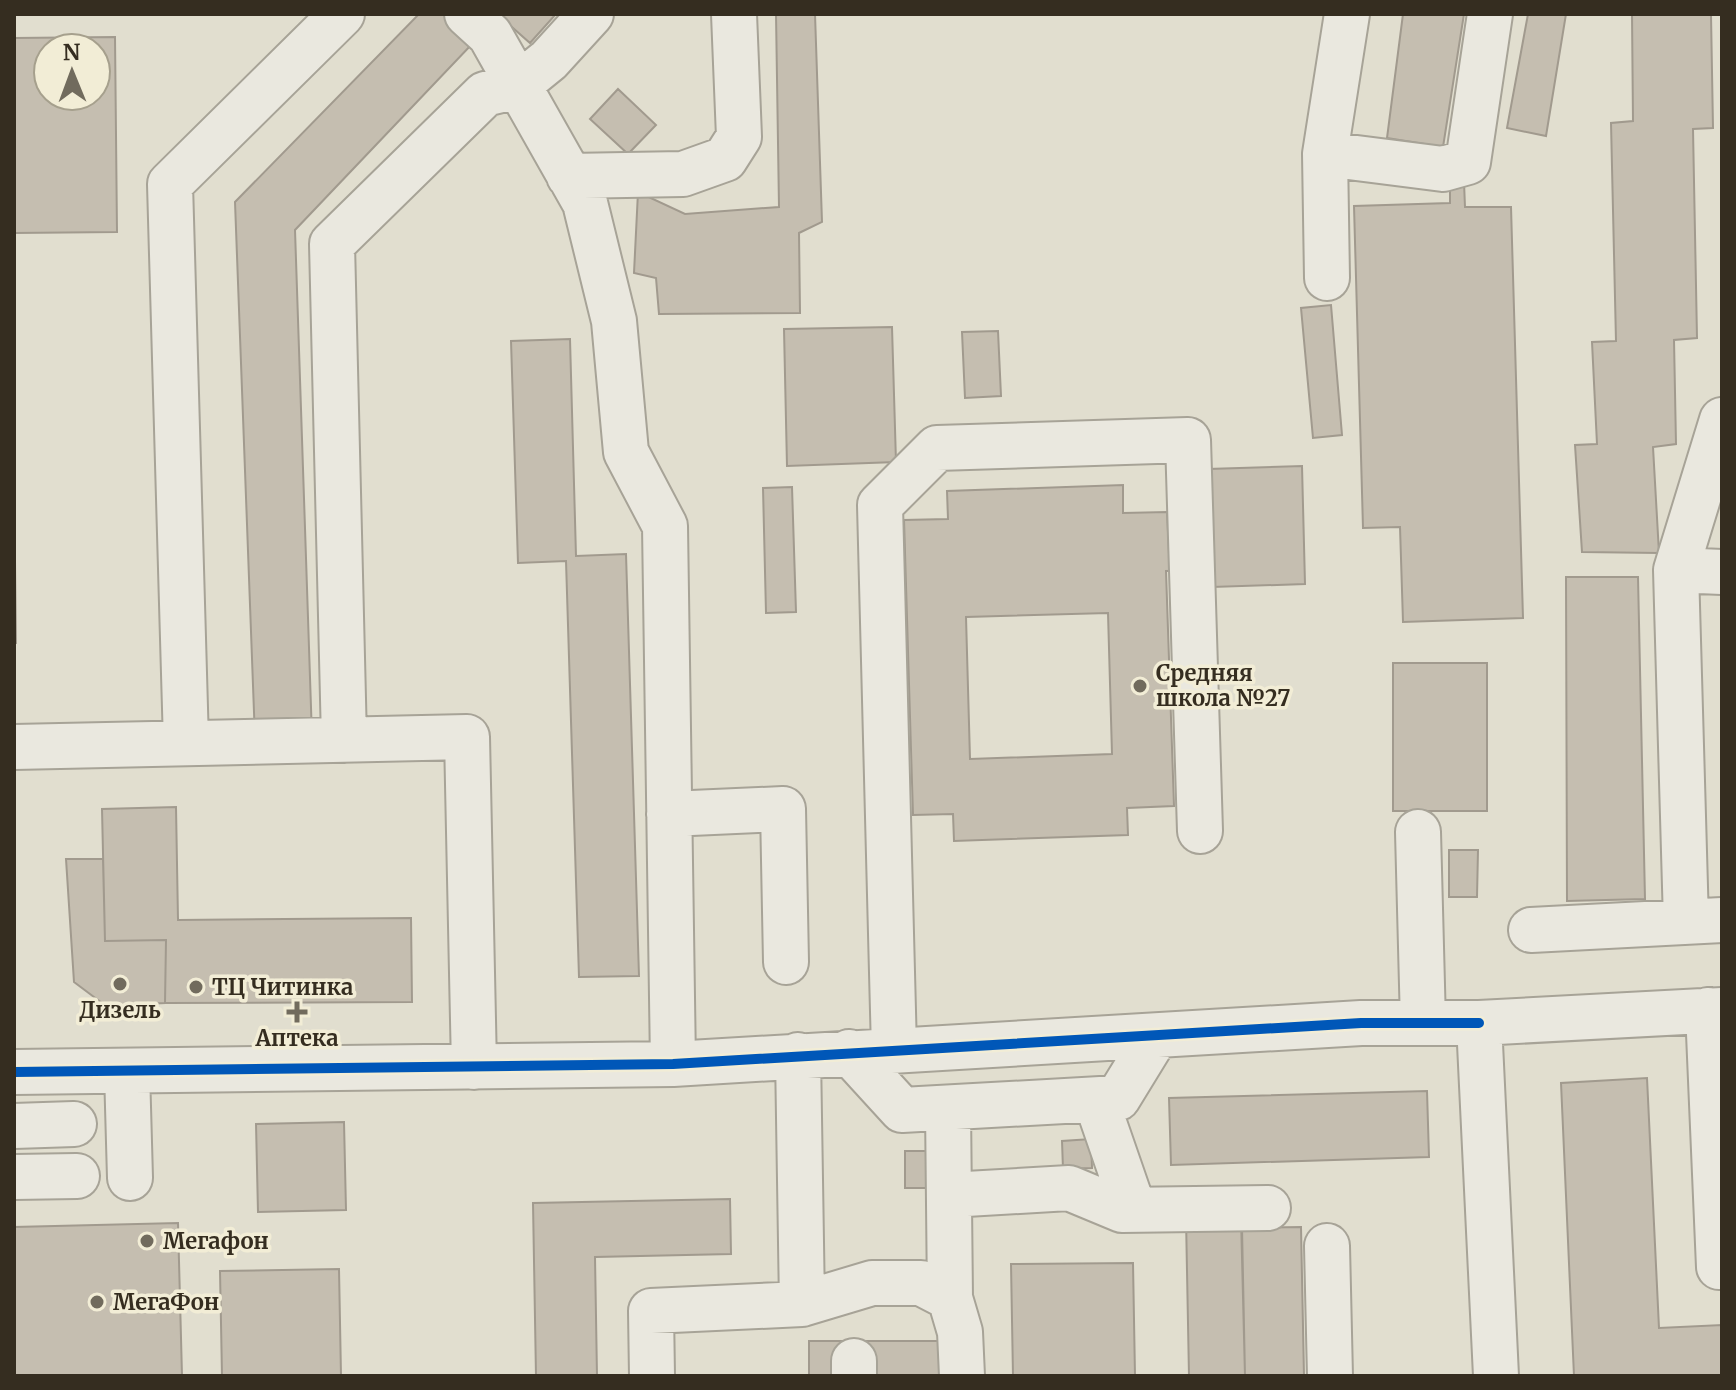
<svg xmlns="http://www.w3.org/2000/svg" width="1736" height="1390" viewBox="0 0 1736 1390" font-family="Merriweather,serif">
<rect width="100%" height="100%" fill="#e1decf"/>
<!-- building -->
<path fill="#c5beb0" stroke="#a19a8e" stroke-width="2" fill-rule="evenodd" d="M419,14H444L473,43L295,230L312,737L255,739L235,202Z
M497,14H556L530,43Z
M776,14H815L822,222L799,233L800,313L659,314L656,278L634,273L638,192L685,214L779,207Z
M1403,14H1464L1443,147L1387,138Z
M1528,14H1566L1546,136L1507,128Z
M1632,14L1711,15L1713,128L1693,129L1697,338L1674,340L1676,444L1653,447L1659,553L1582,552L1575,445L1597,444L1592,342L1616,341L1611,123L1633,121Z
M115,37L117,232L14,233V38ZM48,48H96V96H48Z
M618,89L656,125L628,154L590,119Z
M1450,182H1464L1465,207H1511L1523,618L1403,622L1400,527L1363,528L1354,206L1450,203Z
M1331,305L1342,435L1313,438L1301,308Z
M892,327L896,462L787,466L784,329Z
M998,331L1001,396L965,398L962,332Z
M570,339L576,556L626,554L639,976L579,977L566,561L518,563L511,341Z
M1302,466L1305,584L1212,587V570L1166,571L1174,806L1127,808L1128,835L954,841L953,814L913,815L904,520L948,519L947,491L1123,485V513L1167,512L1169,552L1211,551L1208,469ZM1108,613L1112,754L970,759L966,617Z
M14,479L16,643H14Z
M792,487L796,612L766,613L763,488Z
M1566,577H1638L1645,899L1567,901Z
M1393,663H1487V811H1393Z
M176,807L178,920L411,918L412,1002L165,1003L166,940L105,941L102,809Z
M1449,850H1478L1477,897H1449Z
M66,859H103L105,941L166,940L165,1003L106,1006L74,982Z
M1647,1078L1659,1328L1722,1325V1376H1574L1561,1083Z
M1427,1091L1429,1157L1171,1165L1169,1098Z
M344,1122L346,1210L258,1212L256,1124Z
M1091,1139L1092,1168L1063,1169L1062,1141Z
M905,1151H938V1188H905Z
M730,1199L731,1254L595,1257L597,1376H536L533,1203Z
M1241,1217L1245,1376H1189L1186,1218Z
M178,1223L182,1376H14V1227Z
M1301,1227L1304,1376H1245L1242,1228Z
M1133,1263L1135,1376H1013L1011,1264Z
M339,1269L341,1376H222L220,1271Z
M809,1341H842V1376H809Z
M866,1341H940V1376H866Z"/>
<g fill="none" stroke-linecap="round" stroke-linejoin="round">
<!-- minor casing -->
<g stroke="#a7a397" stroke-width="48">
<path id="minor" d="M467,14L490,35L585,203L614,321L626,452L665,526L673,1064
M1325,154L1443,169L1468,162L1490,14
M569,176L683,174L725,159L739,137L734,14
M1327,278L1325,154L1347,14
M1676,570L1722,572
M344,740L332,244L485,94L517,86L549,60L591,14
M186,743L170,184L342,14
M14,747L467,737L474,1067
M669,814L783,809L786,962
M1418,832L1423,1023
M1686,922L1676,570L1722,420
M1531,930L1722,920
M1708,1010L1719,1267H1722
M1479,1023L1496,1376
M894,1050L880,505L937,448L1188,440L1200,831
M849,1052L902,1110L1118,1098L1156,1036
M798,1055L802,1304L872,1283H921L950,1298L960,1332L962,1376
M127,1071L130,1178
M14,1072L673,1064L1361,1023H1479L1722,1010
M1096,1100L1134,1210
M948,1108L950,1298
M14,1126L74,1124
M14,1177L77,1176
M949,1195L1069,1188L1122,1210L1268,1208
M1327,1246L1330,1376
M652,1376L651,1311L802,1304
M854,1376V1361"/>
</g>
<!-- minor -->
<use href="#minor" stroke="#eae8df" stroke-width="44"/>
<!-- cycleway casing -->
<g stroke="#f2edd6" stroke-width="15">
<path id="cycleway" d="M14,1072L673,1064L1361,1023H1479"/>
</g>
<!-- cycleway -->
<use href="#cycleway" stroke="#0057b8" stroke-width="10"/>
</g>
<!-- markers -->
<g fill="#716b5d" stroke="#f2edd6" stroke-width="3">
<circle cx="1140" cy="686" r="8"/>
<circle cx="120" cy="984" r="8"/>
<circle cx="196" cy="987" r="8"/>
<path d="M293 1000h8v8h8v8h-8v8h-8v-8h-8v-8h8z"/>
<circle cx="147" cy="1241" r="8"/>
<circle cx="97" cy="1302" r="8"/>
</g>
<g text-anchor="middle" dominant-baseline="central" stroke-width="7" stroke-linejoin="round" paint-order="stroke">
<!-- poi labels -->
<g font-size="22" font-weight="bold" fill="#352d20" stroke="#f2edd6" text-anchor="start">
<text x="1156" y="673">Средняя<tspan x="1156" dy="25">школа №27</tspan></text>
<text x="212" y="987">ТЦ Читинка</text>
<text x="120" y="1010" text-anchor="middle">Дизель</text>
<text x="297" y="1038" text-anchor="middle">Аптека</text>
<text x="163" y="1241">Мегафон</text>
<text x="113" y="1302">МегаФон</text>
</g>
</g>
<!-- border -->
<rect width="1736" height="1390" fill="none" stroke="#352d20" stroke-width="32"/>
<!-- north arrow -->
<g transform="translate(72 72) rotate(359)"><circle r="38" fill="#f2edd6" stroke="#a6a08d" stroke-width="2"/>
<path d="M0-6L14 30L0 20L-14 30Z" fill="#716b5d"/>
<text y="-12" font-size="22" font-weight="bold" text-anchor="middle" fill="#352d20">N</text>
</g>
</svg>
